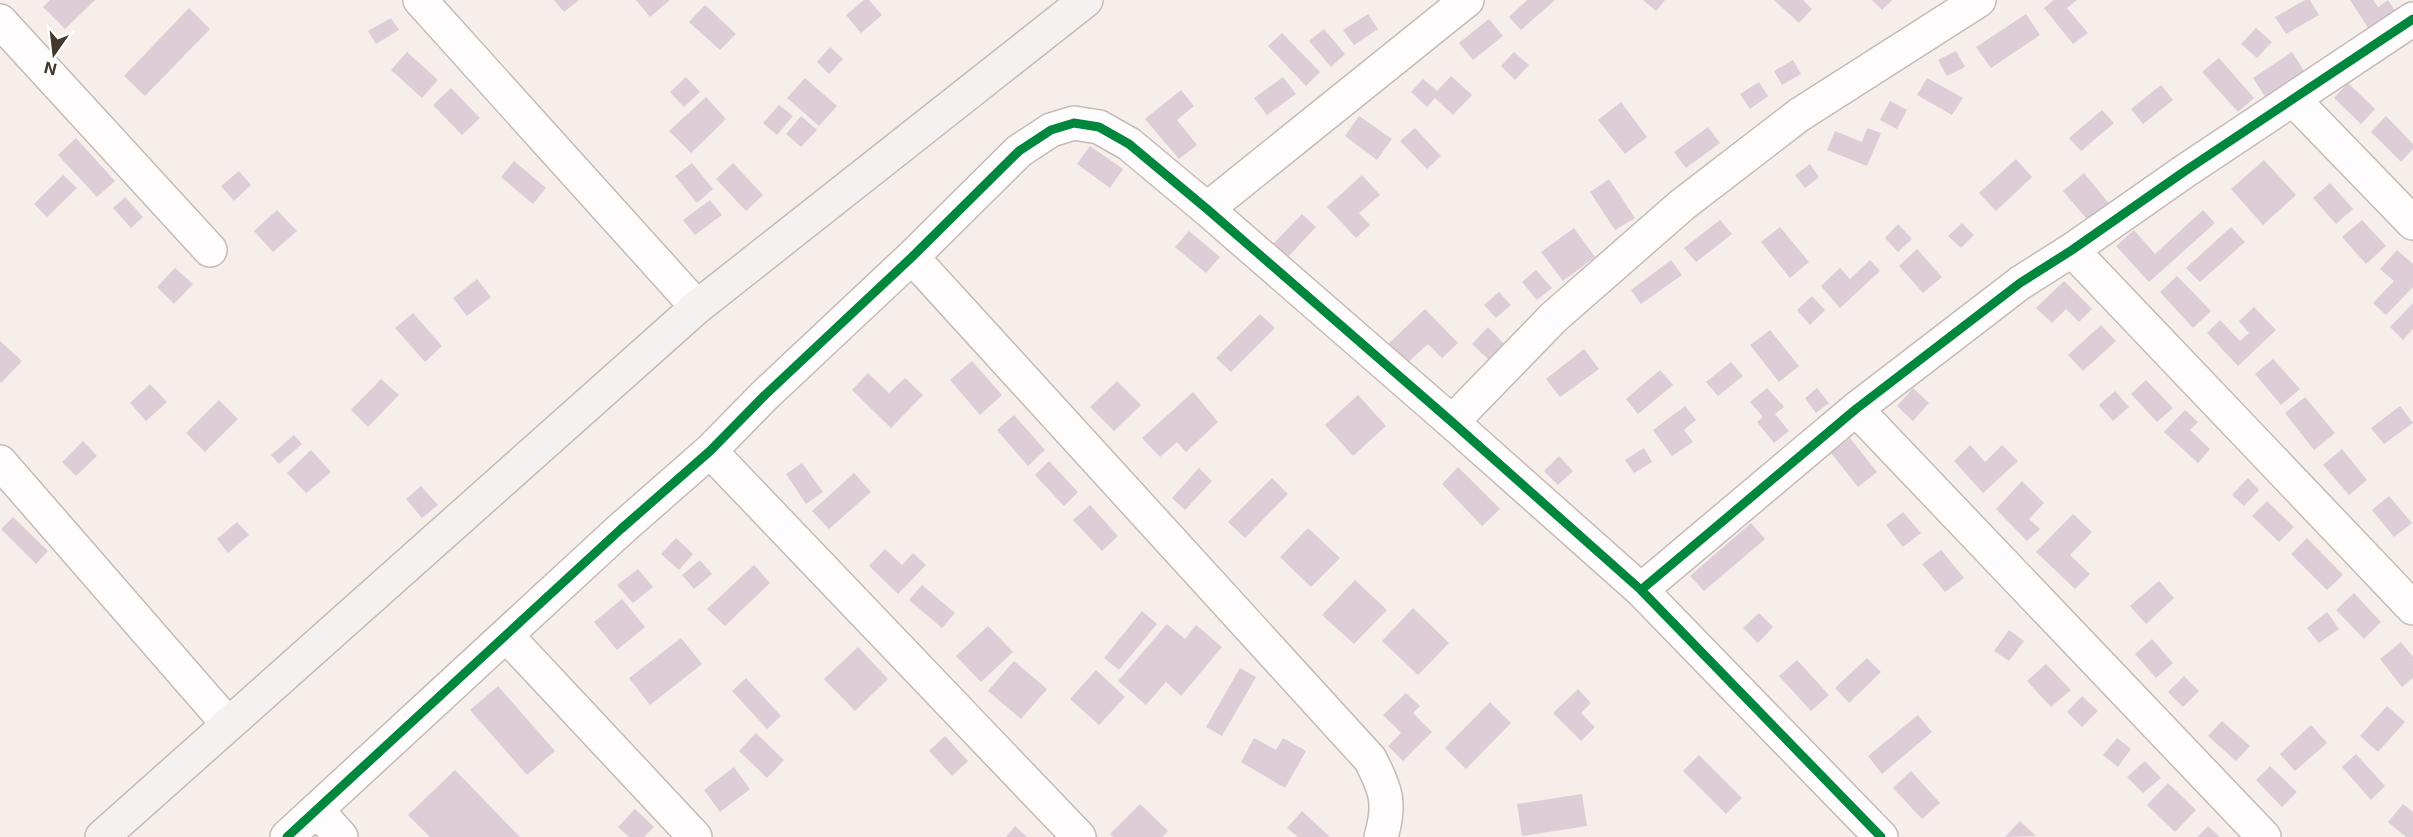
<svg xmlns="http://www.w3.org/2000/svg" width="2413" height="837" viewBox="0 0 2413 837" font-family="Inter,sans-serif">
<rect width="100%" height="100%" fill="#f6eeea"/>
<!-- building -->
<path fill="#dccdd7" d="M50,0H95L65,29L43,7Z
M554,0H579L564,12Z
M636,0H670L650,17Z
M864,0H869L882,15L861,33L846,15Z
M1527,0H1555L1521,30L1509,17Z
M1643,0H1665L1656,11Z
M1774,0H1803L1812,9L1799,23Z
M1872,0H1892L1882,10Z
M2054,0H2077L2067,8L2088,33L2073,44L2044,8Z
M2305,0H2310L2319,15L2286,34L2275,17Z
M2350,0H2373L2378,7L2388,0L2399,17L2372,34Z
M705,5L736,34L720,50L689,22Z
M189,8L210,29L145,96L124,76Z
M1368,14L1378,29L1354,45L1343,30Z
M2026,14L2040,35L1991,68L1976,47Z
M391,18L399,30L376,44L368,31Z
M1489,19L1503,36L1473,60L1459,43Z
M2256,28L2272,42L2257,58L2241,44Z
M1324,29L1345,54L1331,67L1309,41Z
M1282,33L1320,72L1306,86L1268,46Z
M830,47L843,59L829,74L817,62Z
M1956,51L1965,67L1947,76L1938,60Z
M407,52L438,80L422,98L391,70Z
M1514,52L1529,65L1515,80L1501,66Z
M2292,52L2309,79L2269,103L2253,78Z
M2219,58L2254,98L2238,112L2202,72Z
M1793,60L1801,74L1782,85L1774,71Z
M1451,76L1472,95L1453,115L1435,98L1427,107L1411,92L1423,79L1437,91Z
M686,77L700,92L684,107L670,92Z
M1283,77L1296,94L1267,115L1254,98Z
M805,78L837,106L819,126L787,98Z
M1927,78L1963,98L1952,115L1917,95Z
M1759,82L1768,96L1750,109L1740,94Z
M2348,83L2375,109L2361,124L2334,98Z
M2161,85L2173,100L2143,124L2131,109Z
M451,88L480,118L462,135L433,105Z
M1181,90L1194,106L1177,120L1197,145L1179,159L1145,119Z
M706,97L726,119L691,153L669,131Z
M1890,101L1907,110L1897,129L1880,120Z
M1621,102L1647,137L1625,154L1598,120Z
M779,105L793,116L777,135L763,123Z
M2102,110L2114,123L2081,151L2069,138Z
M801,116L817,130L801,147L786,134Z
M1359,116L1392,139L1377,160L1345,136Z
M2386,116L2413,144V149L2401,162L2371,132Z
M1708,127L1720,143L1686,168L1674,152Z
M1415,128L1441,156L1427,169L1400,141Z
M1867,128L1881,133L1867,166L1827,150L1835,131L1862,142Z
M76,138L115,181L97,197L58,155Z
M1090,146L1123,169L1110,188L1077,164Z
M2016,159L2032,177L1996,211L1979,193Z
M2264,160L2296,195L2263,225L2231,189Z
M514,161L546,188L533,204L501,177Z
M692,163L713,189L697,203L675,176Z
M733,163L763,195L746,211L716,179Z
M1810,164L1819,177L1805,188L1795,175Z
M239,171L251,185L234,201L221,186Z
M2084,173L2111,206L2091,224L2063,191Z
M63,175L77,188L47,217L34,204Z
M1362,175L1380,195L1359,213L1370,225L1356,238L1327,207Z
M1609,179L1635,218L1615,230L1590,192Z
M2330,183L2353,209L2336,224L2313,198Z
M125,197L143,217L131,228L113,208Z
M710,200L722,215L695,235L683,220Z
M277,210L297,231L273,252L254,231Z
M2203,210L2215,223L2149,282L2116,246L2134,230L2155,254Z
M1302,214L1316,227L1287,258L1273,244Z
M1720,220L1732,234L1696,262L1684,248Z
M2362,220L2386,246L2366,264L2342,237Z
M1962,223L1974,235L1961,248L1948,236Z
M1898,224L1912,239L1898,252L1885,238Z
M1780,227L1809,262L1790,278L1761,242Z
M2231,227L2245,242L2200,282L2186,268Z
M1574,228L1595,257L1563,281L1541,252Z
M1189,231L1220,257L1206,273L1175,247Z
M1917,249L1942,277L1923,293L1899,266Z
M2397,250L2413,264V287L2386,315L2373,303L2394,281L2380,269Z
M1671,260L1682,275L1641,304L1631,290Z
M1870,260L1880,271L1840,308L1821,286L1840,268L1850,279Z
M175,268L193,284L174,304L157,287Z
M1536,270L1552,288L1537,300L1522,282Z
M2177,276L2211,311L2193,328L2160,292Z
M477,279L491,297L467,316L453,298Z
M2064,281L2092,309L2079,322L2066,309L2052,323L2036,308Z
M1499,292L1511,305L1496,318L1484,305Z
M1812,296L1825,310L1810,325L1797,310Z
M2413,303V329L2403,340L2390,327Z
M2254,307L2276,330L2238,366L2207,333L2220,320L2240,341L2249,333L2239,321Z
M1425,309L1458,343L1442,358L1428,344L1405,365L1387,345Z
M413,313L442,346L425,362L395,328Z
M1260,314L1275,328L1231,372L1216,358Z
M2101,325L2116,341L2083,371L2068,355Z
M1488,327L1505,345L1489,360L1472,344Z
M1770,330L1799,366L1779,382L1750,345Z
M0,341L22,361L1,383L0,382Z
M1584,349L1599,369L1560,397L1546,379Z
M2273,359L2300,389L2281,405L2255,374Z
M972,361L1002,395L980,415L950,380Z
M1731,362L1743,376L1718,396L1706,382Z
M1660,370L1673,385L1638,414L1626,399Z
M868,373L889,393L905,378L923,395L891,428L852,390Z
M381,379L399,395L368,427L351,410Z
M2146,380L2173,408L2157,422L2131,394Z
M1117,381L1141,405L1114,431L1090,407Z
M150,384L167,402L146,421L130,403Z
M1767,388L1784,407L1775,414L1789,431L1774,443L1757,422L1763,417L1750,402Z
M1817,388L1829,403L1816,413L1805,398Z
M1913,388L1929,403L1913,421L1897,406Z
M2115,391L2129,407L2113,421L2099,405Z
M1193,392L1218,422L1186,452L1177,442L1160,457L1142,438Z
M1358,395L1386,426L1353,456L1325,425Z
M2305,397L2335,433L2314,450L2285,413Z
M219,400L238,419L205,452L186,433Z
M1685,406L1696,420L1684,430L1693,442L1672,456L1653,430Z
M2400,406L2413,423L2384,444L2371,428Z
M2185,410L2198,422L2190,430L2210,449L2198,463L2164,432Z
M1014,415L1045,450L1028,466L997,430Z
M294,435L302,444L279,464L271,455Z
M1850,438L1877,472L1858,487L1831,453Z
M83,441L97,456L76,476L62,462Z
M1970,445L1985,462L2002,445L2018,461L1983,493L1954,461Z
M1644,448L1652,462L1634,473L1625,460Z
M2342,449L2367,480L2349,495L2323,465Z
M311,450L331,472L306,493L287,473Z
M1559,456L1573,471L1558,485L1544,471Z
M1049,461L1078,492L1064,506L1035,475Z
M802,463L823,492L806,504L786,474Z
M1458,467L1500,509L1482,526L1442,484Z
M1199,468L1212,481L1185,510L1172,498Z
M854,473L871,492L829,529L812,511Z
M1272,478L1288,494L1245,538L1228,522Z
M2248,478L2259,490L2244,506L2232,495Z
M2022,481L2044,503L2029,519L2040,529L2027,541L1996,509Z
M421,486L438,505L422,518L406,499Z
M2389,496L2412,523L2394,537L2372,510Z
M2267,501L2294,527L2279,542L2252,516Z
M1090,505L1118,536L1102,551L1073,520Z
M1903,512L1921,533L1903,547L1886,525Z
M2073,514L2092,532L2070,555L2090,574L2075,589L2036,552Z
M13,517L48,551L36,564L1,529Z
M237,522L249,535L228,553L217,539Z
M1751,523L1765,539L1704,591L1690,576Z
M1308,528L1340,558L1311,587L1280,557Z
M676,538L693,554L679,570L661,554Z
M2307,538L2343,575L2327,590L2291,554Z
M885,549L902,565L913,553L926,565L898,594L869,566Z
M1941,550L1964,578L1945,592L1922,564Z
M700,560L712,574L694,589L682,575Z
M754,565L770,583L725,626L707,609Z
M638,569L653,587L633,603L617,585Z
M1355,580L1387,610L1354,644L1322,615Z
M2159,581L2174,598L2146,624L2130,606Z
M922,585L955,613L942,628L909,600Z
M2354,593L2381,622L2364,639L2336,610Z
M622,599L645,627L617,650L594,622Z
M1413,608L1449,643L1418,675L1382,641Z
M1142,611L1157,624L1119,670L1104,658Z
M2327,612L2339,629L2319,643L2307,628Z
M1759,613L1773,627L1758,643L1743,628Z
M1167,624L1185,639L1196,625L1222,647L1181,696L1166,682L1146,705L1118,681Z
M988,626L1013,652L981,682L956,656Z
M2009,630L2024,641L2009,661L1994,651Z
M681,638L702,664L650,705L629,678Z
M2152,639L2173,663L2156,678L2135,654Z
M2401,642L2413,657V678L2402,687L2380,659Z
M858,647L888,679L855,711L824,679Z
M1867,658L1881,672L1849,703L1835,688Z
M1797,660L1829,695L1811,711L1779,676Z
M1014,661L1047,689L1021,719L988,691Z
M2046,664L2071,690L2051,707L2027,681Z
M1240,668L1256,677L1222,736L1206,727Z
M1096,670L1125,697L1099,725L1070,699Z
M2184,676L2199,691L2183,707L2168,692Z
M746,678L781,716L767,729L732,691Z
M498,686L555,751L527,775L470,710Z
M1578,689L1591,703L1581,713L1595,727L1581,741L1553,713Z
M1406,693L1420,706L1413,713L1432,732L1403,761L1388,746L1401,733L1383,715Z
M2082,696L2098,711L2082,727L2067,712Z
M1490,702L1511,723L1466,769L1445,748Z
M2387,706L2405,722L2378,752L2360,736Z
M1918,715L1932,732L1882,774L1868,756Z
M2222,721L2250,746L2236,761L2208,736Z
M2311,725L2327,743L2295,771L2280,754Z
M756,733L784,760L767,778L739,751Z
M945,736L968,761L952,776L929,751Z
M1254,738L1276,750L1283,738L1306,751L1285,788L1241,762Z
M2117,738L2131,749L2118,767L2103,755Z
M2356,754L2385,786L2371,800L2342,767Z
M1699,755L1742,798L1726,814L1683,771Z
M2145,761L2161,778L2143,793L2127,777Z
M2270,766L2297,792L2282,807L2256,780Z
M734,767L750,789L720,812L704,790Z
M455,770L520,837H430L408,815Z
M1911,771L1940,803L1922,819L1893,788Z
M2168,783L2196,810L2175,832L2147,805Z
M1582,794L1587,826L1522,836L1517,804Z
M1140,804L1168,831L1162,837H1114L1110,834Z
M2403,804L2413,812V837H2406L2388,822Z
M635,809L654,827L644,837H629L618,827Z
M1302,811L1330,837H1298L1287,828Z
M2020,821L2036,836L2005,837Z
M1015,826L1027,837H1006Z
M2208,826L2220,837H2197Z"/>
<g fill="none" stroke-linecap="round" stroke-linejoin="round">
<!-- street casing -->
<g stroke="#c5bbb6" stroke-width="36">
<path id="street" d="M420,0L697,307
M0,21L210,250
M2293,99L2413,223
M1207,209L1467,0
M2072,250L2413,608
M912,257L1370,759C1386,790 1391,803 1381,837
M1856,409L2264,837
M1452,422L1554,317L1682,205L1799,115L1979,0
M710,451L1079,837
M0,462L228,724
M1641,590L1856,409L2020,283L2072,250L2185,171L2413,19
M506,635L695,837
M317,810L341,837
M287,837L621,529L710,451L765,395L912,257L1019,151L1051,130L1074,123L1099,127L1129,144L1207,209L1452,422L1641,590L1881,837"/>
</g>
<!-- secondary casing -->
<g stroke="#c5bbb6" stroke-width="36">
<path id="secondary" d="M102,837L697,307L1086,0"/>
</g>
<!-- street -->
<use href="#street" stroke="#fefcfc" stroke-width="33"/>
<!-- secondary -->
<use href="#secondary" stroke="#f5f1f1" stroke-width="33"/>
<!-- cycleway casing -->
<g stroke="#fff" stroke-width="13">
<path id="cycleway" d="M1641,590L1856,409L2020,283L2072,250L2185,171L2413,19
M287,837L621,529L710,451L765,395L912,257L1019,151L1051,130L1074,123L1099,127L1129,144L1207,209L1452,422L1641,590L1881,837"/>
</g>
<!-- cycleway -->
<use href="#cycleway" stroke="#00873e" stroke-width="9"/>
</g>
<!-- north arrow -->
<g transform="translate(54 54) rotate(194)" stroke="#ffffff" stroke-width="4.5" paint-order="stroke">
<path d="M0-4.5L10 22L0 15L-10 22Z" fill="#44372e"/>
<text y="-9" font-size="16" font-weight="bold" text-anchor="middle" fill="#44372e">N</text>
</g>
</svg>
